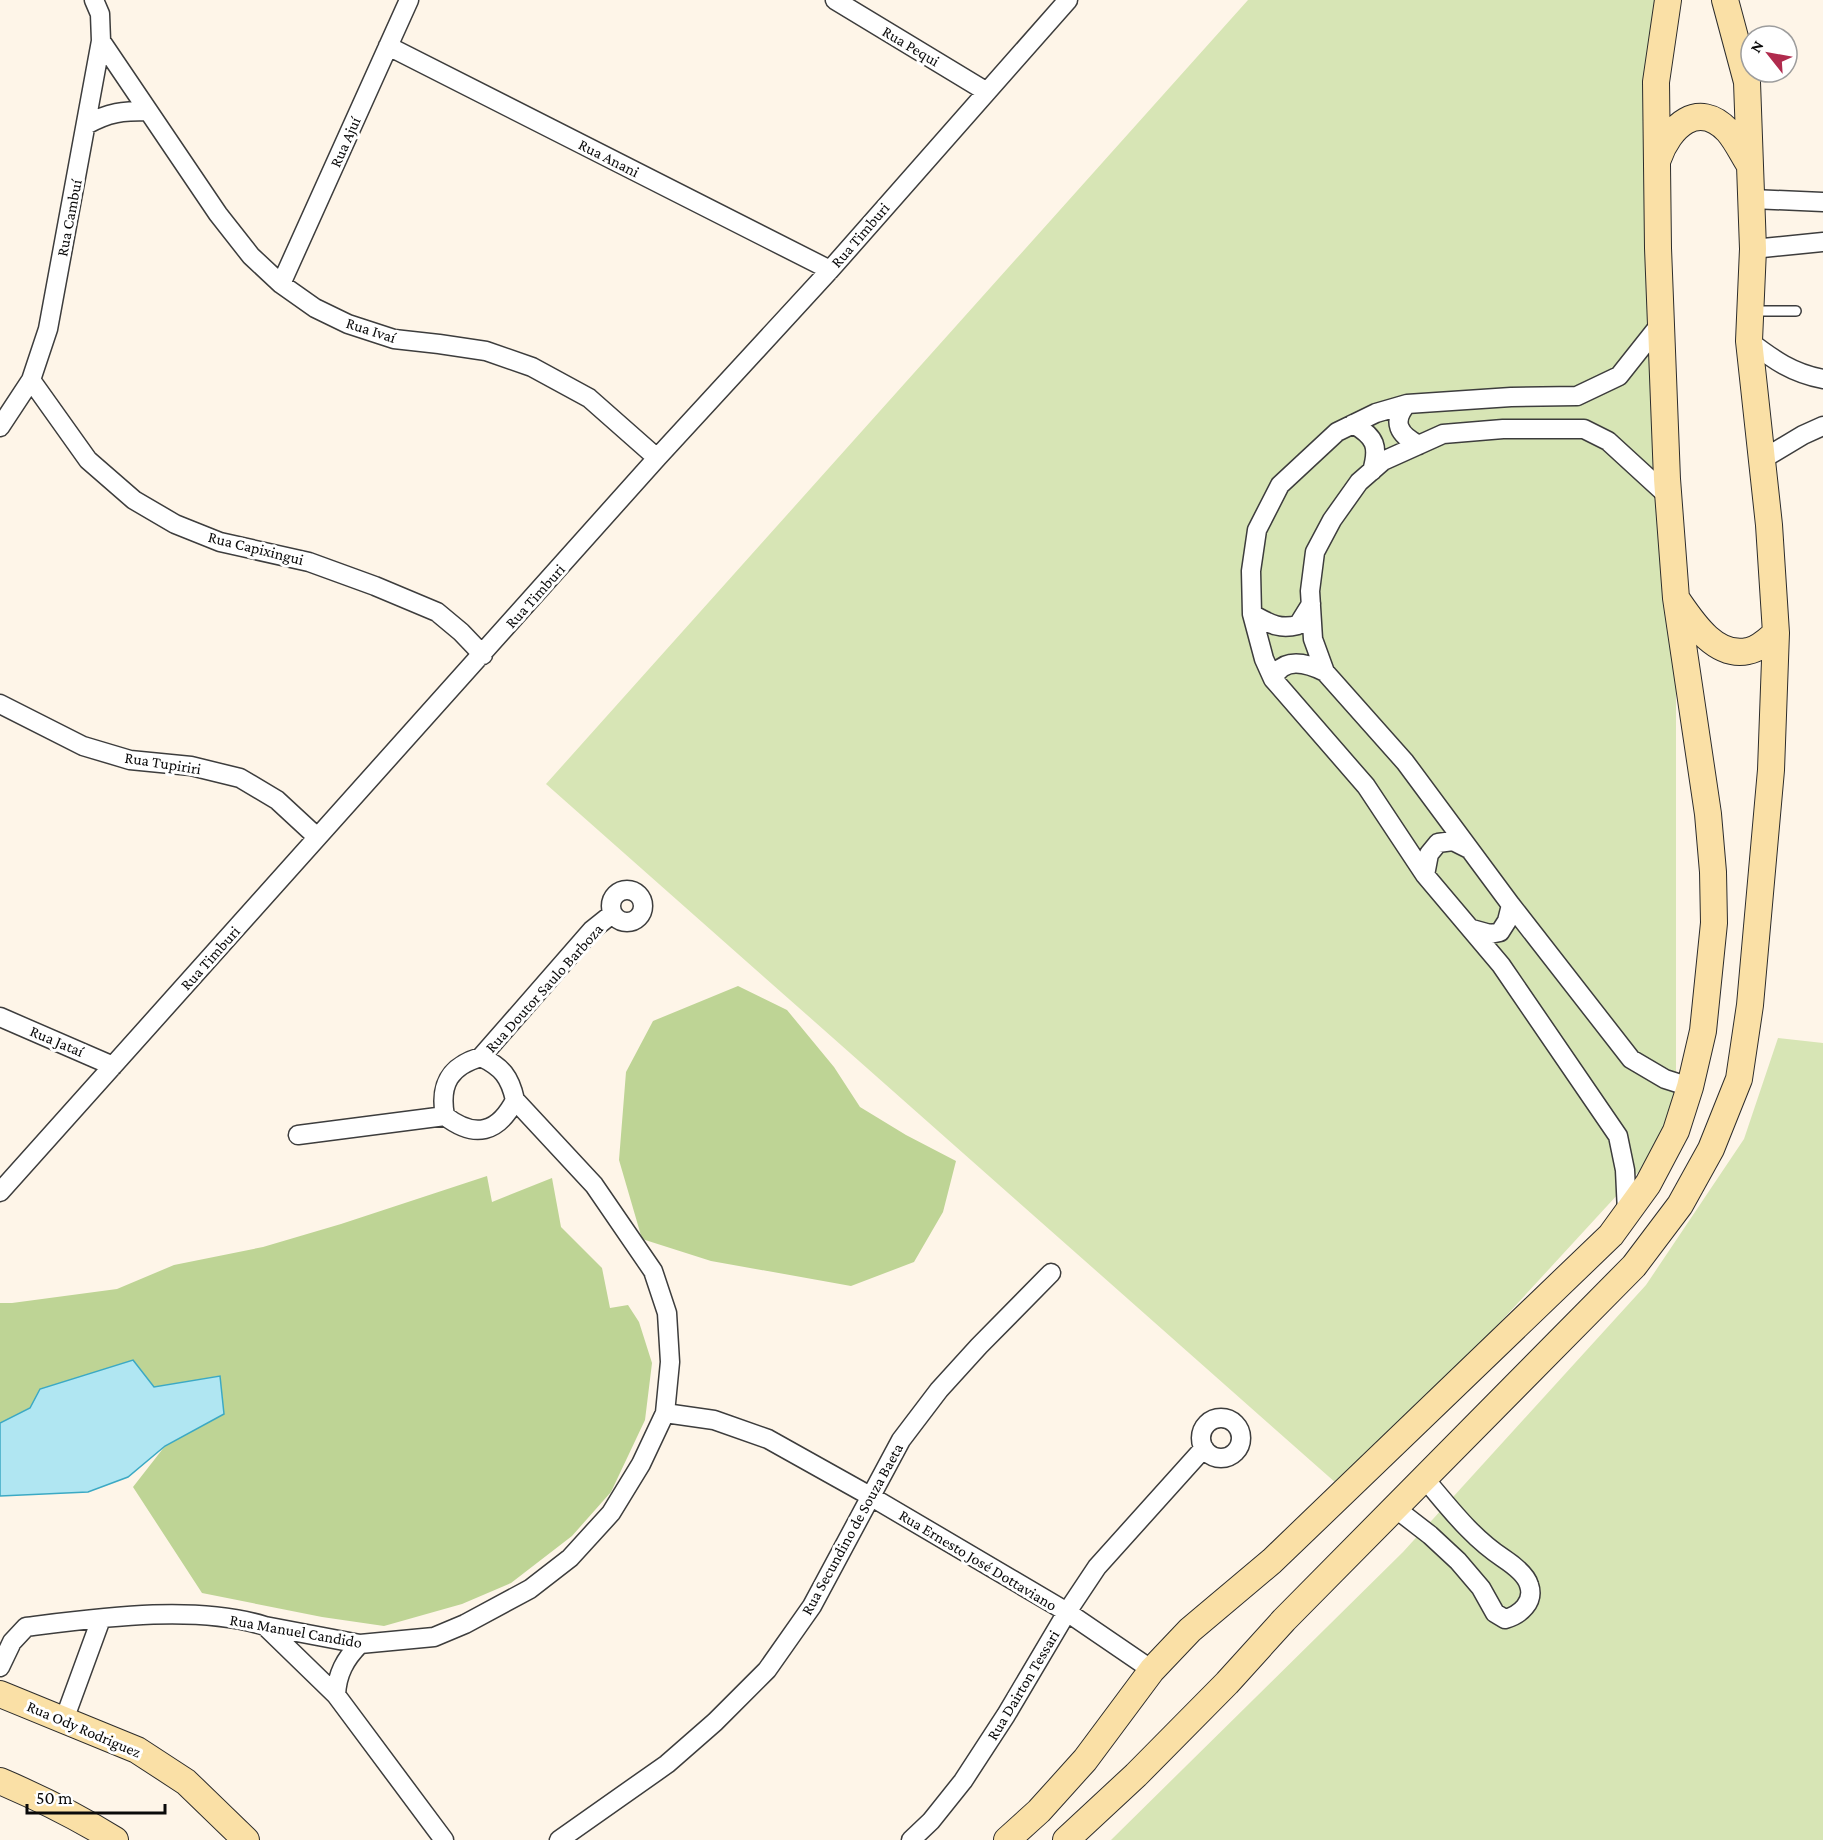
<svg xmlns="http://www.w3.org/2000/svg" width="1823" height="1840" viewBox="0 0 1823 1840" font-family="'Crimson Pro',serif">
<rect width="100%" height="100%" fill="#fef5e8"/>
<!-- green -->
<path fill="#d7e5b5" d="M1248,0H1667L1676,598V1131L1345,1491L546,784Z
M1778,1038L1823,1043V1840H1111L1403,1552L1646,1285L1744,1139Z"/>
<!-- forest -->
<path fill="#bed495" d="M738,986L787,1010L834,1067L860,1107L906,1135L956,1161L943,1212L914,1262L851,1286L711,1261L642,1239L619,1160L626,1072L653,1021Z
M487,1176L492,1202L552,1178L561,1227L602,1268L610,1308L628,1305L639,1322L652,1363L645,1420L611,1492L572,1536L511,1583L462,1604L384,1626L322,1617L202,1593L133,1487L165,1446L224,1414L220,1376L30,1408L0,1423V1303H12L117,1289L174,1265L263,1247L341,1224Z"/>
<!-- water -->
<path fill="#b0e6f2" stroke="#3ba9c4" stroke-width="1.5" d="M133,1360L154,1387L220,1376L224,1414L165,1446L128,1477L88,1492L0,1496V1423L30,1408L40,1389Z"/>
<g fill="none" stroke-linecap="round" stroke-linejoin="round">
<!-- service casing -->
<g stroke="#3d3d3d" stroke-width="12">
<path id="service" d="M1753,311H1796"/>
</g>
<!-- minor casing -->
<g stroke="#3d3d3d" stroke-width="21">
<path id="minor" d="M835,0L987,92
M101,41L218,214L251,256L281,284L315,308L348,324L394,339L439,344L486,351L532,367L589,398L657,458
M388,46L830,270
M86,125C109,112 123,111 148,111
M1752,199L1823,202
M1753,249L1823,242
M281,284L409,0
M1749,341C1774,360 1792,373 1823,379
M31,380L88,460L134,500L175,524L220,542L309,562L375,586L437,612L461,632L483,655
M1407,404C1391,422 1399,435 1419,445
M1353,424C1376,437 1379,447 1372,471
M0,427L31,380L48,329L101,41L100,14L94,0
M1763,459L1803,435L1823,426
M1668,496L1608,441L1584,429H1503L1443,434L1383,461L1359,482L1332,520L1315,552L1310,591L1313,639L1325,672L1405,762L1511,905L1631,1059L1665,1079L1690,1087
M1252,614C1269,623 1278,630 1298,625L1311,604
M1273,679C1283,656 1307,663 1325,672
M0,704L83,746L130,760L191,766L240,778L277,800L317,837
M1425,875L1429,854L1438,843L1453,841L1469,849
M611 906a16 16 0 1 1 32 0a16 16 0 1 1-32 0Z
M1472,929L1490,934L1500,932L1507,921L1511,905
M0,1017L113,1066
M515,1100C498,1133 475,1139 445,1116C439,1084 450,1066 481,1057L592,930L612,914
M298,1135L445,1116
M0,1192L657,458L830,270L1068,0
M1627,1212L1625,1170L1618,1136L1501,965L1425,875L1366,786L1273,679L1264,659L1252,614L1251,571L1257,530L1280,485L1337,432L1376,413L1407,404L1511,397L1577,396L1619,376L1661,323
M665,1413L714,1420L768,1439L870,1496L1067,1612L1152,1670
M1201 1438a20 20 0 1 1 40 0a20 20 0 1 1-40 0Z
M1395,1508L1430,1535L1458,1561L1481,1588L1495,1613L1505,1619C1520,1615 1535,1602 1529,1585C1526,1574 1512,1564 1503,1558C1471,1537 1449,1507 1424,1478
M265,1626L336,1695L444,1840
M0,1667L12,1642L26,1627C98,1618 194,1604 265,1626L360,1644L434,1637L465,1624L530,1589L570,1558L611,1513L641,1464L665,1413L670,1362L667,1313L653,1271L594,1185L515,1100C510,1077 502,1067 481,1057
M336,1695C337,1674 345,1659 360,1644
M64,1720L101,1619
M559,1840L667,1764L715,1722L767,1670L812,1606L901,1440L939,1390L979,1346L1051,1273
M911,1840L931,1821L963,1781L1006,1715L1067,1612L1097,1567L1204,1448"/>
</g>
<!-- secondary casing -->
<g stroke="#2c2c2c" stroke-width="28">
<path id="secondary" d="M1658,159C1669,127 1698,99 1728,131C1736,140 1742,153 1749,164
M1678,601C1693,623 1716,658 1748,651C1759,649 1768,640 1776,633
M0,1694L137,1750L186,1782L246,1840
M0,1781C40,1798 78,1817 115,1840
M1007,1840L1039,1811L1085,1760L1152,1670L1190,1630L1272,1561L1611,1235L1648,1184L1676,1131L1690,1087L1703,1031L1714,923L1713,872L1708,814L1676,598L1667,479L1658,248L1656,82L1668,0
M1066,1840L1136,1775L1227,1683L1284,1620L1634,1266L1680,1205L1711,1149L1739,1079L1750,1005L1771,770L1776,633L1769,525L1749,341L1753,249L1747,82L1725,0"/>
</g>
<!-- service -->
<use href="#service" stroke="#fff" stroke-width="9"/>
<!-- minor -->
<use href="#minor" stroke="#fff" stroke-width="18"/>
<!-- secondary -->
<use href="#secondary" stroke="#fae0a6" stroke-width="26"/>
</g>
<g text-anchor="middle" dominant-baseline="central" stroke-width="6" stroke-linejoin="round" paint-order="stroke">
<!-- street labels -->
<g font-size="16" fill="#0a0a0a" stroke="#fff">
<text transform="translate(911 46) rotate(31)">Rua Pequi</text>
<text transform="translate(345 142) rotate(-66)">Rua Ajuí</text>
<text transform="translate(609 158) rotate(27)">Rua Anani</text>
<text transform="translate(69 218) rotate(-79)">Rua Cambuí</text>
<text transform="translate(860 235) rotate(-49)">Rua Timburi</text>
<text transform="translate(371 330) rotate(18)">Rua Ivaí</text>
<text transform="translate(256 548) rotate(14)">Rua Capixingui</text>
<text transform="translate(535 596) rotate(-48)">Rua Timburi</text>
<text transform="translate(163 763) rotate(9)">Rua Tupiriri</text>
<text transform="translate(210 958) rotate(-48)">Rua Timburi</text>
<text transform="translate(544 988) rotate(-48)">Rua Doutor Saulo Barboza</text>
<text transform="translate(57 1041) rotate(23)">Rua Jataí</text>
<text transform="translate(852 1529) rotate(-61)">Rua Secundino de Souza Baeta</text>
<text transform="translate(978 1560) rotate(31)">Rua Ernesto José Dottaviano</text>
<text transform="translate(296 1631) rotate(10)">Rua Manuel Candido</text>
<text transform="translate(1023 1685) rotate(-59)">Rua Dairton Tessari</text>
<text transform="translate(84 1729) rotate(23)">Rua Ody Rodriguez</text>
</g>
</g>
<!-- north arrow -->
<g transform="translate(1769 54) rotate(301)"><circle r="28" fill="#ffffff" stroke="#9d9d9d" stroke-width="1.5"/>
<path d="M0-4.5L10 22L0 15L-10 22Z" fill="#b02b4d"/>
<text y="-9" font-size="16" font-weight="bold" text-anchor="middle" fill="#0a0a0a">N</text>
</g>
<!-- scale -->
<path d="M27 1804v9h138v-9" fill="none" stroke="#0a0a0a" stroke-width="3"/>
<text x="36" y="1804" font-size="18" fill="#0a0a0a" stroke="#ffffff" stroke-width="4.5" paint-order="stroke">50 m</text>
</svg>
